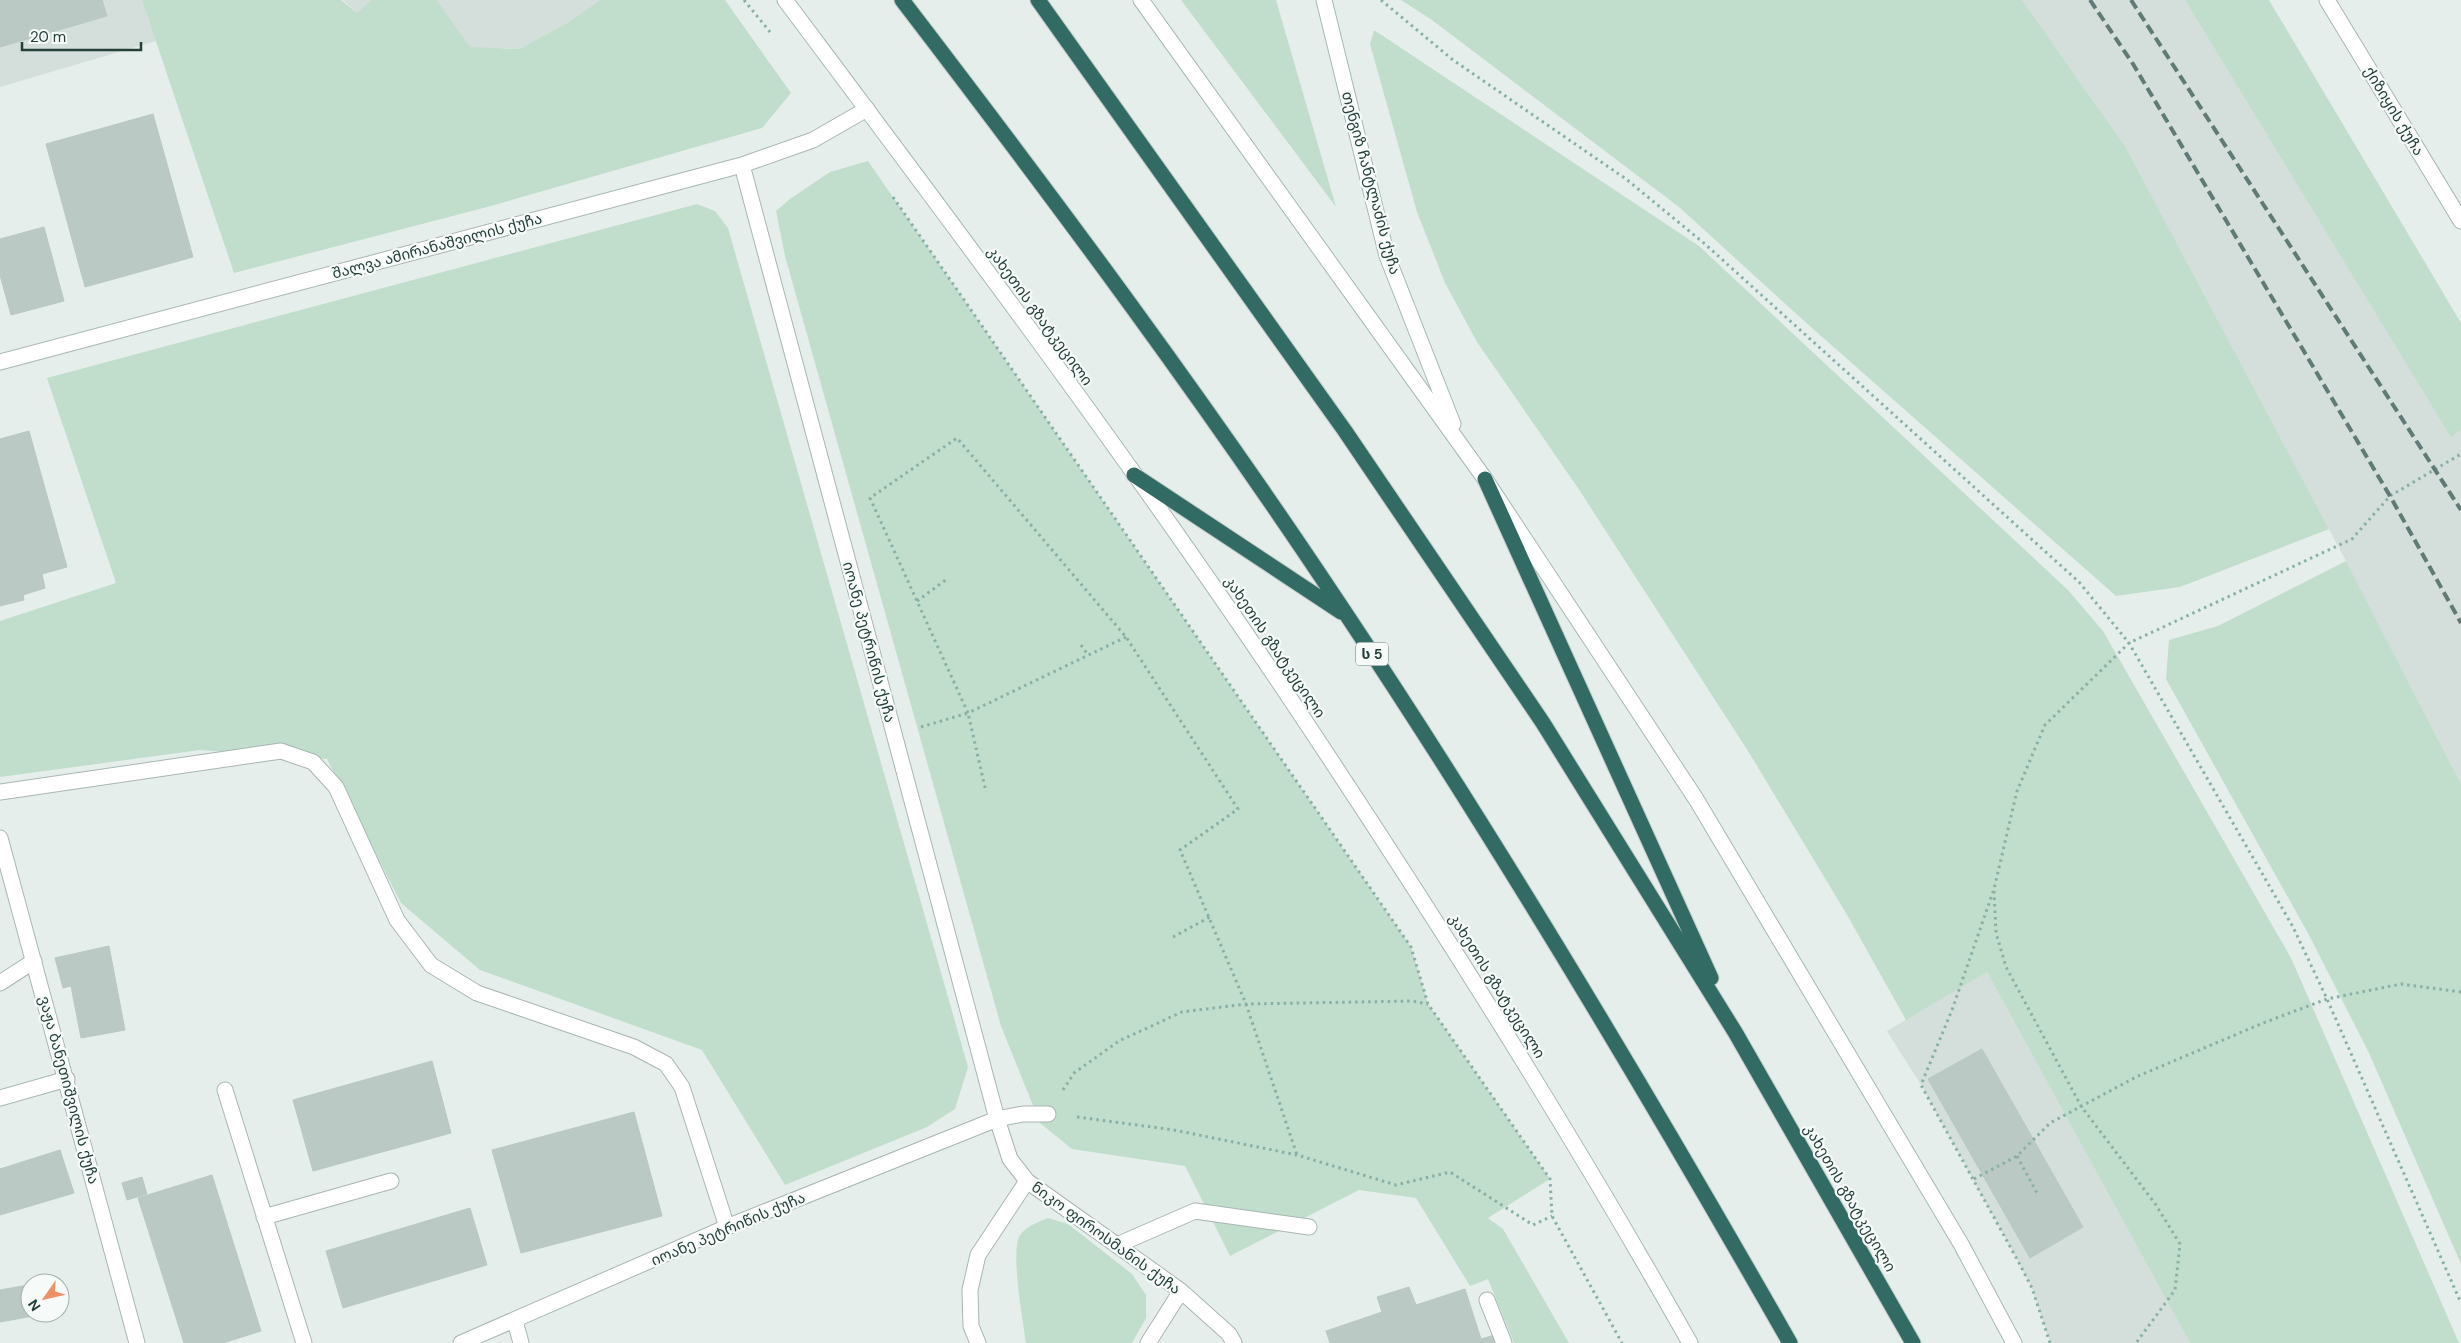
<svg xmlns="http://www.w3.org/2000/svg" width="2461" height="1343" viewBox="0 0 2461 1343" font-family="'DM Sans','Noto Sans Georgian',sans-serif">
<rect width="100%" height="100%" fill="#e6eeeb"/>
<!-- built -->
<path fill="#d4deda" d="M0,0H142L156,41L0,87Z
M343,0H600L569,22L519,49L505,48L460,59L357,13Z
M2022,0H2185L2451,436L2461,430V784L2346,561L2125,146Z
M1987,972L2190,1343H2050L2032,1288L2018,1261L1921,1085L1887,1031Z"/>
<!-- green -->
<path fill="#c0decb" d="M142,0H341L357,13L372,0H436L470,47L519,49L569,22L600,0H725L791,93L762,128L491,206L234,273Z
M1181,0H1276L1336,207Z
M1401,0H2022L2125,146L2329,529L2180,587L2116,596L1803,320L1679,207L1432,20Z
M2185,0H2269L2461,323V430L2451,437Z
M1374,30L1699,246L2068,590L2103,631L2291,958L2459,1343H2190L1987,972L1906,1020L1846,913L1748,751L1578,488L1477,342L1445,283L1417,212L1389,112L1370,44Z
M868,161L1411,947L1428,1004L1550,1179L1488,1218L1503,1229L1569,1343H1514L1488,1279L1470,1286L1416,1198L1359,1190L1230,1256L1185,1166L1072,1149L1040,1123L1001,1026L785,256L776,211L790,199L830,172Z
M697,204L715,211L728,228L968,1067L955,1109L927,1127L785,1185L702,1050L480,970L401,903L327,759L200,750L0,777V621L116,583L47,378Z
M2346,561L2461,784V1264L2369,1053L2309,935L2166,679L2169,640L2218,626Z
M1048,1218L1068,1224L1132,1274L1146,1295V1318L1132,1343H1026C1023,1321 1011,1255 1019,1237C1024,1227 1038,1222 1048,1218Z"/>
<!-- building -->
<path fill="#bbc9c4" stroke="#b8c8c3" d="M0,0H102L107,16L0,47Z
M153,114L193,257L85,287L46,144Z
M44,227L64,301L11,315L0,275V239Z
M29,431L67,567L42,574L45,588L23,595L24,600L0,606V439Z
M109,946L125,1030L81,1038L71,986L63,988L55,958Z
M1982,1049L2083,1227L2030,1258L1928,1079Z
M432,1061L451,1133L313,1171L293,1100Z
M634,1112L662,1216L521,1253L492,1150Z
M60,1150L74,1193L0,1215V1169Z
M212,1175L261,1331L223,1343H184L138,1198Z
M142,1177L147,1194L127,1200L122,1183Z
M470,1208L487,1265L343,1308L326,1251Z
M28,1285L30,1313H33V1316L0,1322V1290Z
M1409,1287L1416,1305L1465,1289L1481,1339L1498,1334L1501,1343H1330L1326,1331L1382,1312L1377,1297Z"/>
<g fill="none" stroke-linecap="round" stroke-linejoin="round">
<!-- lane casing -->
<g stroke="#a8b6b3" stroke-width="17">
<path id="lane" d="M0,792L281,751L313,762L336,787L397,920L431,965L477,993L634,1047L666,1064L682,1087L727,1227
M0,983L34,961
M225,1090L304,1343
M0,1098L67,1079
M264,1217L391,1181
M1117,1245L1195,1211L1309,1227
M1487,1300L1504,1343"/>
</g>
<!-- street casing -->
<g stroke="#a8b6b3" stroke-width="17">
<path id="street" d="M2327,0L2461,221
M742,165L997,1119L1010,1159L1027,1181L1181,1291L1229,1334L1234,1343
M0,362L742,165L813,140L867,109
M0,838L137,1343
M515,1321L521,1343
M461,1343L727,1227L997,1119L1023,1114H1048
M978,1343L971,1326L970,1290L978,1255L1027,1181
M1148,1343L1181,1291"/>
</g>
<!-- secondary casing -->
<g stroke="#a5b9b4" stroke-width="17">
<path id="secondary" d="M785,0C957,230 1131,461 1291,700C1431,910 1566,1123 1690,1343
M1141,0L1485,479L1696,799L1961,1244L2014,1343
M1324,0L1387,256L1453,424"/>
</g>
<!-- highway casing -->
<g stroke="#c2cac8" stroke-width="17">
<path id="highway" d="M902,0C1056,201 1208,405 1348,617C1505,853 1650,1097 1790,1343
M1038,0L1345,431L1543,723L1735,1032L1913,1343
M1134,475L1341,612
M1485,479L1711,978"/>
</g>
<!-- path -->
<path stroke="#88b0a7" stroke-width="3" stroke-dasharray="2.5 4" stroke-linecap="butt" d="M744,0L770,32
M1381,0L1453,60L1626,179L1705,244L2079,582L2129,643L2293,927L2327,999L2461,1303
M893,197L1411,947L1428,1004L1550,1179L1552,1216L1622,1343
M917,601L947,579
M1126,637L968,713L870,498L957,438L1126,637L1238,809L1180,850L1246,1004L1297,1155
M1081,645L1088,655
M921,727L968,713L986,792
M1994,891L1996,933L2006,967L2081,1106L2156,1205L2180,1244L2175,1290L2136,1343
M1173,937L1210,917
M1063,1090L1074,1073L1119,1041L1182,1012L1246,1004L1412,1001L1428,1004
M1077,1117L1174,1130L1297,1155L1396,1185L1450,1172L1533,1225L1552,1216
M2017,1156L2038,1195
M1974,1179L2017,1156L2050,1123L2136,1077L2263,1023L2327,999L2401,984L2461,992
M2050,1343L2032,1288L2018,1261L1921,1085L1952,1010L1994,889L2017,791L2045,725L2129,643L2352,539L2390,496L2461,454"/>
<!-- lane -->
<use href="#lane" stroke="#fff" stroke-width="15"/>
<!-- street -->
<use href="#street" stroke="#fff" stroke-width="15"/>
<!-- secondary -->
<use href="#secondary" stroke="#fff" stroke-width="15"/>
<!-- highway -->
<use href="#highway" stroke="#326b64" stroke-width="15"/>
<!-- rail -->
<path stroke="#607b76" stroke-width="4" stroke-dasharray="10 5" stroke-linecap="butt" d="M2090,0L2133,64L2390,496L2461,623
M2131,0L2461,510"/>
</g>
<g text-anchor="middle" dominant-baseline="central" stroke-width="4.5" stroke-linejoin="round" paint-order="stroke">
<!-- shield labels -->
<rect fill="#f6faf9" stroke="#647874" stroke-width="1" x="1356" y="642.5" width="32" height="23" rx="4"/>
<g font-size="14" font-weight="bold" fill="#25403b">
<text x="1372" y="654">ს 5</text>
</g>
<!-- street labels -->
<g font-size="15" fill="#25403b" stroke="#f6faf9">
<text transform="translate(2394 111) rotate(59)">ქიზიყის ქუჩა</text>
<text transform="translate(1371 183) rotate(75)">თენგიზ ჩანტლაძის ქუჩა</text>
<text transform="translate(437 246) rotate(-15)">შალვა ამირანაშვილის ქუჩა</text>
<text transform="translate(1040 316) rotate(54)">კახეთის გზატკეცილი</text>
<text transform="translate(869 642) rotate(75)">იოანე პეტრიწის ქუჩა</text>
<text transform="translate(1275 647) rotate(56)">კახეთის გზატკეცილი</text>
<text transform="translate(1497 986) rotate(58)">კახეთის გზატკეცილი</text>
<text transform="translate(69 1090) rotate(75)">ვაჟა ბანეთიშვილის ქუჩა</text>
<text transform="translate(1850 1198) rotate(60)">კახეთის გზატკეცილი</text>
<text transform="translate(728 1229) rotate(-23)">იოანე პეტრიწის ქუჩა</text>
<text transform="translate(1106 1238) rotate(36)">ნიკო ფიროსმანის ქუჩა</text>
</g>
</g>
<!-- north arrow -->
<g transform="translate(45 1298) rotate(236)"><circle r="24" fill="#f6faf9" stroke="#a2b0ad"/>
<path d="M0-4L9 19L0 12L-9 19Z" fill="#ec9266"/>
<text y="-8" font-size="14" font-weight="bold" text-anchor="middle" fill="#25403b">N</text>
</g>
<!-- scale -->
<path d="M22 42v8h119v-8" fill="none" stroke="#25403b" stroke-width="2.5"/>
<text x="30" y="42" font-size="15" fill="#25403b" stroke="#f6faf9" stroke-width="4" paint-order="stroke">20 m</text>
</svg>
